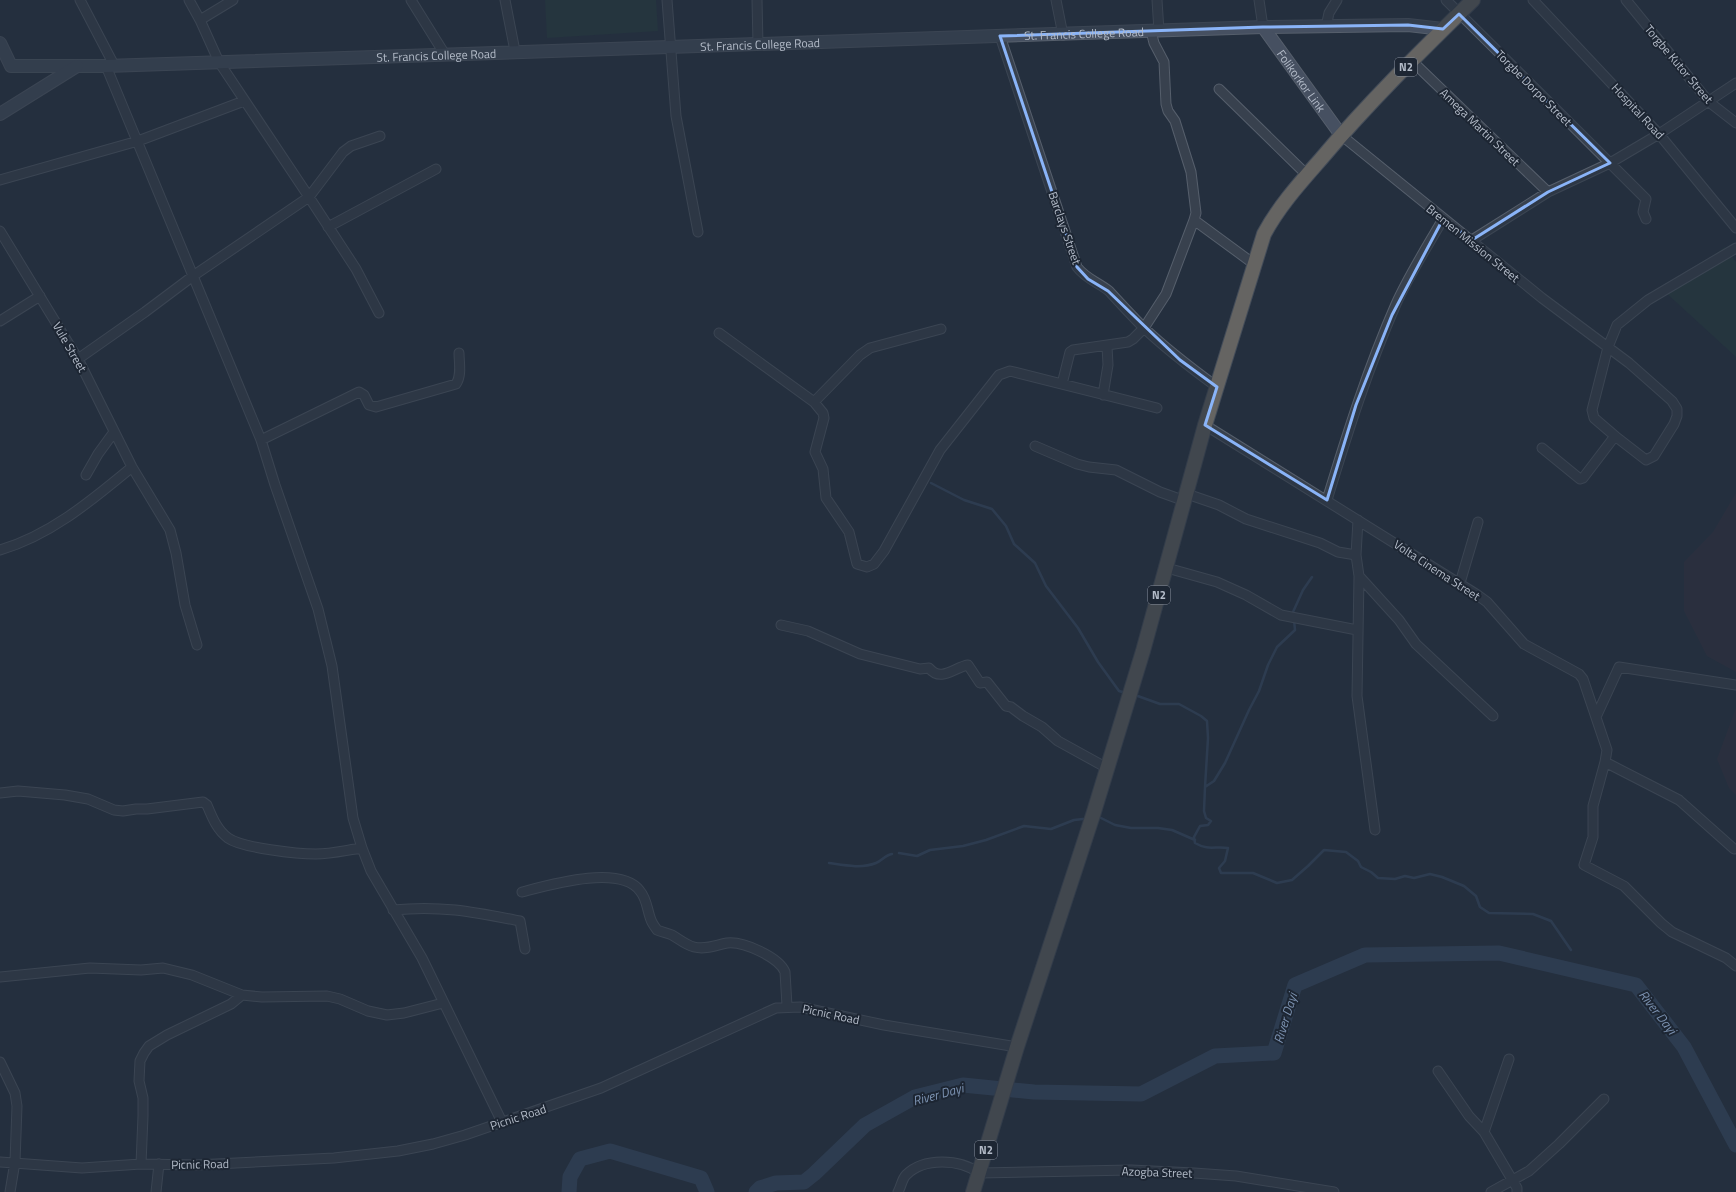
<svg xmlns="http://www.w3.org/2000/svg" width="1736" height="1192" viewBox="0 0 1736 1192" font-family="'Titillium Web',sans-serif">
<rect width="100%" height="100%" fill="#242f3e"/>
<!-- medical -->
<path fill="#32303f" d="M1736,493V672L1707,656L1684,611V562L1713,532Z
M1736,708V795L1729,788L1717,759Z"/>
<!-- green -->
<path fill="#263c3f" d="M545,0H656L658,31L547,38Z
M1725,247L1736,262V357L1663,290Z"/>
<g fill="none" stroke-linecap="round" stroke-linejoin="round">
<!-- stream -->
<path stroke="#394c67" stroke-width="2.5" d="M931,483L964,500L992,509L1006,526L1014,544L1035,563L1046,586L1078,628L1098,662L1119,691L1126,693
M1293,615V612L1303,590L1312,577
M1294,620L1295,630L1277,647L1268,665L1259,691L1249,710L1225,763L1214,781L1205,787L1204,811L1206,818L1211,821L1208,825L1200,826L1194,837L1195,843C1209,851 1214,846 1228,848L1225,861L1219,868L1221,873H1253L1277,883L1292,880L1308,866L1324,850L1346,852L1358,861L1361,867L1371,872L1378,878L1395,879L1405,876L1414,878L1430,874L1442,877L1464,886L1476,896L1480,907L1489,913L1533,914L1551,921L1571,950
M1135,695L1160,704H1179L1201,716L1207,721L1208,738L1205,787
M1099,817L1115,825L1131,828H1158L1172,830L1195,840
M899,853L917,856L930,850L963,846L986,840L1024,826L1051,829L1074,820L1083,819
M829,863C843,865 861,869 876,863C882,861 885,855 892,854"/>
<!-- river -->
<path stroke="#394c67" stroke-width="15" d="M569,1192L570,1177L580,1159L610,1151L701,1178L707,1192
M756,1192L760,1188L776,1183L804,1182L814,1174L865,1125L915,1097L963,1085L1034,1092L1141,1094L1215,1056L1274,1053L1295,985L1365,955L1499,953L1636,985L1684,1047L1736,1145"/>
<!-- minor casing -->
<g stroke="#565f6c" stroke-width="11">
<path id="minor" d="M80,0L114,65
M189,0L200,20
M233,0L200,20L219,62L309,197L343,152L351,146L380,136
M411,0L444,53
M505,0L515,51
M667,0L676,116L698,232
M757,0L758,44
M1056,0L1063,35
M1157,0L1159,31
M1259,0L1263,27
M1446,0L1646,199L1643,212L1646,219
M1533,0L1659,134L1736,228
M1626,0L1709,102L1736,123
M1326,27L1329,13L1337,0
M1000,36L1077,267C1086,279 1098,282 1109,291C1120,303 1131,315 1143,327C1166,349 1191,368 1217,387
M1412,61L1548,192
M106,66L261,440L275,485L318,609L332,666L353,818L362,848L371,871L422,958L502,1122
M1219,89L1307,175
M1341,135L1542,298L1629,363L1672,401L1677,409V416L1674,424L1654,456L1646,460L1615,436L1583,478L1580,479L1542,448
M0,180L138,141L244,101
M1194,220L1254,264
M328,227L436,169
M0,231L78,359L132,467L170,530L176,553L185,605L197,645
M1472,240L1548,192L1610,163L1659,134L1736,83
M0,321L40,296
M719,333L814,402L823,413L824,418L815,452L823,469L826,498L849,532L857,564L867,567L874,564L884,551L940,450L999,375L1010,371L1157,408
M78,359L145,312L193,276L309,197L356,269L379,313
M1062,384L1070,352L1073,350L1128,342L1133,339L1144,328L1166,294L1194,220L1196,213L1191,172L1175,121L1168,111L1166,104L1164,62L1154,43L1151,31
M1103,395L1108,365L1107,346
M814,402L860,355L870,348L941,329
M1205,425L1476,594L1487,602L1524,644L1579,674L1583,679L1607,750L1605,762L1593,806V837L1584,865L1624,886L1661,923L1672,932L1726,958L1736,966
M1615,436L1594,418L1592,410L1608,347L1617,325L1648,300L1736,248
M261,440L359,392L364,395L369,405L376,407L456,384C462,375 459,363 459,353
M1035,446L1077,464L1089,467L1116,470L1160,492L1185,501
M86,475L98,454L114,432
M1187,494L1219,505L1246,519L1320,543L1338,552L1356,555
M1327,500C1347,434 1368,368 1396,304C1409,275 1427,247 1443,219
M1358,520L1356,555L1359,576L1399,620L1416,644L1493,716
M0,550C51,535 92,500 132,467
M1167,568L1217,582L1246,595L1281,615L1357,630
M1359,576L1357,696L1375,830
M1460,583L1478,522
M781,625L808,631L860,654L920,669L929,668C941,683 955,667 968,665L980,683L987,682L1006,706L1011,707L1023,716L1042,727L1058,741L1107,768
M1596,717L1619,667L1736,685
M1605,762L1679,800L1734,849
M0,793L18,791L65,795L88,799L114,810L123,811L136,809H147L203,802L207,805C212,817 217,830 228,838C242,848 298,854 316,854C331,854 347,850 362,848
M522,892C549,885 620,864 640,891C647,899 647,910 651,920C652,923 655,927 657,930C662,932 667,933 672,935C679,939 686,945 694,947C706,950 716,945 727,943C743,941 779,957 785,972L787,1006
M393,910C441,905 474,912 520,921L525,949
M0,977L90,968L141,970L163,968L192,975L242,995L262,997L327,996L340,999L368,1011L387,1015L404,1013L443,1003
M0,1062L15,1093L17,1106L15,1162L10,1192
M1438,1071L1469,1116L1484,1132L1517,1188V1192
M1484,1132L1509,1059
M0,1162L82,1168L141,1164L196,1165L334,1158L398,1151L433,1144L465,1135L601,1088L776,1008L800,1007L884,1025L1017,1047
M141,1164L143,1116V1098L139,1081L140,1061L144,1053L149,1046L167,1035L231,1004L242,995
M156,1192L159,1164
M898,1192C901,1187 902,1179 906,1175C924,1157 960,1159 979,1173L1131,1170L1194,1173L1236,1176L1334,1192
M1491,1192L1529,1171L1559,1144L1604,1099"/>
</g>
<!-- secondary casing -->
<g stroke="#565f6c" stroke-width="14">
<g id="secondary">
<path id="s1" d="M1263,27L1341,135"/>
<path id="s2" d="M0,43L11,66H106L1263,27L1408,25L1443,29"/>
<path d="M0,114L77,66"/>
</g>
</g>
<!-- trunk casing -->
<g stroke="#434c59" stroke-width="16">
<path id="trunk" d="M973,1192L1017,1047L1093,815L1143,651L1205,425L1264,234C1279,206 1300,183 1321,159C1368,103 1421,51 1473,0"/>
</g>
<!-- minor -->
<use href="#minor" stroke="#38414e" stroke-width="9"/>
<!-- secondary -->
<use href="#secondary" stroke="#465061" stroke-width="12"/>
<!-- trunk -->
<use href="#trunk" stroke="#656462" stroke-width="14"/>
</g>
<!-- marked area -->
<path d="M0 0H1736V1192H0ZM1459,14L1610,163L1548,192L1472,240L1443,219L1392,315L1356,405L1327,500L1205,425L1217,387L1180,360L1108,291L1088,279L1077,267L1000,36L1263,27L1408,25L1443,29Z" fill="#242f3e" fill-opacity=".55" fill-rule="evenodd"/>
<path fill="none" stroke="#8ab4f8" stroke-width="3" stroke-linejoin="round" d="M1459,14L1610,163L1548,192L1472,240L1443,219L1392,315L1356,405L1327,500L1205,425L1217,387L1180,360L1108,291L1088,279L1077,267L1000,36L1263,27L1408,25L1443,29Z"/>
<g text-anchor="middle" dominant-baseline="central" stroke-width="4" stroke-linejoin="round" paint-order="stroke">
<!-- shield labels -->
<g fill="#1d2633" stroke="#878f9c" stroke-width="1">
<rect x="1395" y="58" width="22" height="18" rx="3"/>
<rect x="1148" y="586" width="22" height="18" rx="3"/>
<rect x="975" y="1141" width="22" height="18" rx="3"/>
</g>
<g font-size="11" font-weight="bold" fill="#b4bcc9">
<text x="1406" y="67">N2</text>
<text x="1159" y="595">N2</text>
<text x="986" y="1150">N2</text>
</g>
<!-- street labels -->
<g font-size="12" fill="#b4bcc9" stroke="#1d2633">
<text stroke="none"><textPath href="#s2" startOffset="1099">St. Francis College Road</textPath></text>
<text stroke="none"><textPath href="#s2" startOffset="775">St. Francis College Road</textPath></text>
<text stroke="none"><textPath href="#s2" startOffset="451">St. Francis College Road</textPath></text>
<text transform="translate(1679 64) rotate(50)">Torgbe Kutor Street</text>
<text stroke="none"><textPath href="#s1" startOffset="66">Folikorkor Link</textPath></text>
<text transform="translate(1534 88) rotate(45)">Torgbe Dorpo Street</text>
<text transform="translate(1638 111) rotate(47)">Hospital Road</text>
<text transform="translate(1480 127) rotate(44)">Amega Martin Street</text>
<text transform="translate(1065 228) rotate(71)">Barclays Street</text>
<text transform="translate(1473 243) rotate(39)">Bremen Mission Street</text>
<text transform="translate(70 347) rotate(60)">Vule Street</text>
<text transform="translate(1437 570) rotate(33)">Volta Cinema Street</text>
<text transform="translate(831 1014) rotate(12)">Picnic Road</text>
<text transform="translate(518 1117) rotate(-18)">Picnic Road</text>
<text transform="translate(200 1164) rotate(-1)">Picnic Road</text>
<text transform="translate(1157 1172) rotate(2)">Azogba Street</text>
</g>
<!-- water labels -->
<g font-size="13" font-style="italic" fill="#7c92b1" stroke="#1d2633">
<text transform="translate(1658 1012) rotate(52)">River Dayi</text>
<text transform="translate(1285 1018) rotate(-73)">River Dayi</text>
<text transform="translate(938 1094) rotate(-15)">River Dayi</text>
</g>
</g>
</svg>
